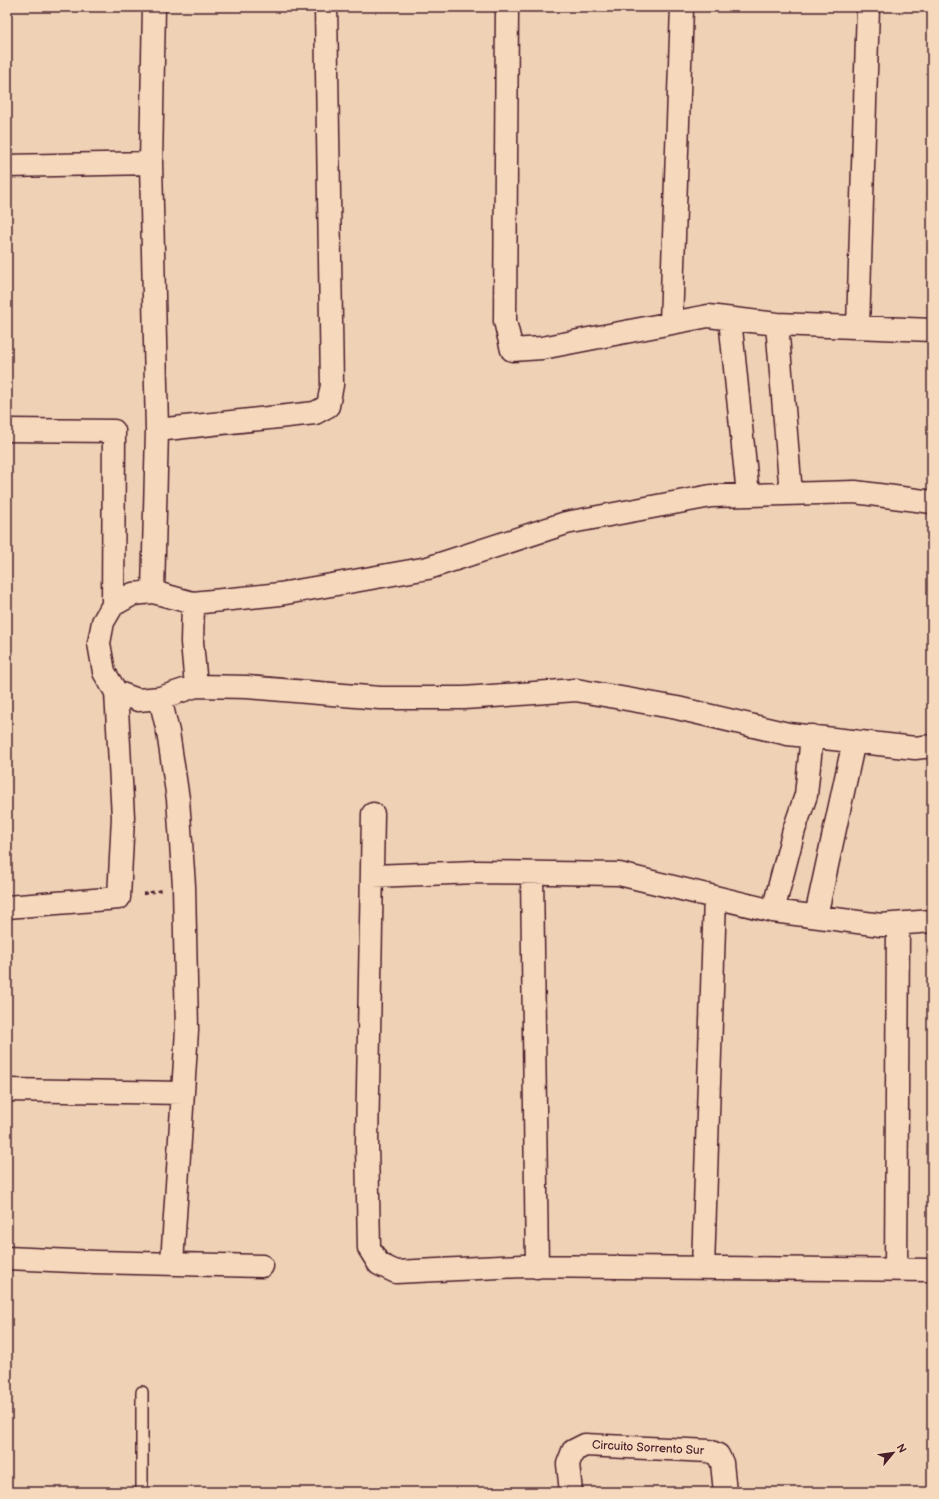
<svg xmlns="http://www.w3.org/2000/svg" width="939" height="1499" viewBox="0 0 939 1499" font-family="'Balsamiq Sans',sans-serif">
<rect width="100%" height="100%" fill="#efd1b6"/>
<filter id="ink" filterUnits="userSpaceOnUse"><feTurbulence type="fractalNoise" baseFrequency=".025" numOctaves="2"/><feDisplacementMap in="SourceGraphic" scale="8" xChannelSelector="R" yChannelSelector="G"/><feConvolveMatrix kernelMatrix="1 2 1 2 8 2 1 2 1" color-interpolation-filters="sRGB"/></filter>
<g filter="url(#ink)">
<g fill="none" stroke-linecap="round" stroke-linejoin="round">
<!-- lane casing -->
<g stroke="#4a1f2b" stroke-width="14">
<path id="lane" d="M142,1392V1492"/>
</g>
<!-- street casing -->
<g stroke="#4a1f2b" stroke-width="25">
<path id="street" d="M507,7L505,321L512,350L542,348L708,316L777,324L932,330
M7,166L151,163
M730,319L748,495
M671,323L682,7
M777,324L791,494
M858,327L868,7
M7,430L114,431L113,605
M157,430L315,413L328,406L332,385L326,7
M932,502L855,492L711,496L566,523L428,568L280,594L193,603L153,592L133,594L113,605L103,622L99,643L104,672L116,692L138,700L160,698L196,686L247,687L380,698H464L576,690L677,708L788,734L915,748L932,746
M153,592L157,430L151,163L154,7
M193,603L192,642L196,686
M160,698L168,732L178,799L184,886L187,1030L172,1263
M373,814L367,1144L369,1248L379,1264L396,1272L522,1266L932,1270
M532,873L537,1267
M373,876L477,872L619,874L773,911L881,925L932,921
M7,907L119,898L123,817L116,692
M773,911L794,830L806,795L812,736
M816,916L854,741
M7,1090L183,1093
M7,1258L95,1262L262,1266
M703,1268L715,897
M896,1269L898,924
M571,1492L568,1464L573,1451L585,1445L709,1451L718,1455L722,1463L725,1492"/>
</g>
<!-- path -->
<path stroke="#4a1f2b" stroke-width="2.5" stroke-dasharray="4 3" stroke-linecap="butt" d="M143,894L162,890"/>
<!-- lane -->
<use href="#lane" stroke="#f6d8bc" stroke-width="11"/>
<!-- street -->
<use href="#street" stroke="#f6d8bc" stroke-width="22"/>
</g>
</g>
<g text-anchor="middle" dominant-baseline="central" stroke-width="4" stroke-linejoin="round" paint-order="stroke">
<!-- street labels -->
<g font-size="12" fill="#4a1f2b" stroke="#f6d8bc">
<text transform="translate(648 1448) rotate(3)">Circuito Sorrento Sur</text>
</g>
</g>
<!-- margin -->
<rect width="939" height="1499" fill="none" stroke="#f6d8bc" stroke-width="24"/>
<rect x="12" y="12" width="915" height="1475" fill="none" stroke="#4a1f2b" stroke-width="1.5" filter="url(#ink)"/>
<!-- north arrow -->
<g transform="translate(893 1453) rotate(61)" stroke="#f6d8bc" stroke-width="3" paint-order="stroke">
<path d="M0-3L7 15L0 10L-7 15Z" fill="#4a1f2b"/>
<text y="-6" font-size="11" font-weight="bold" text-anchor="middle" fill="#4a1f2b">N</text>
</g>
</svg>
